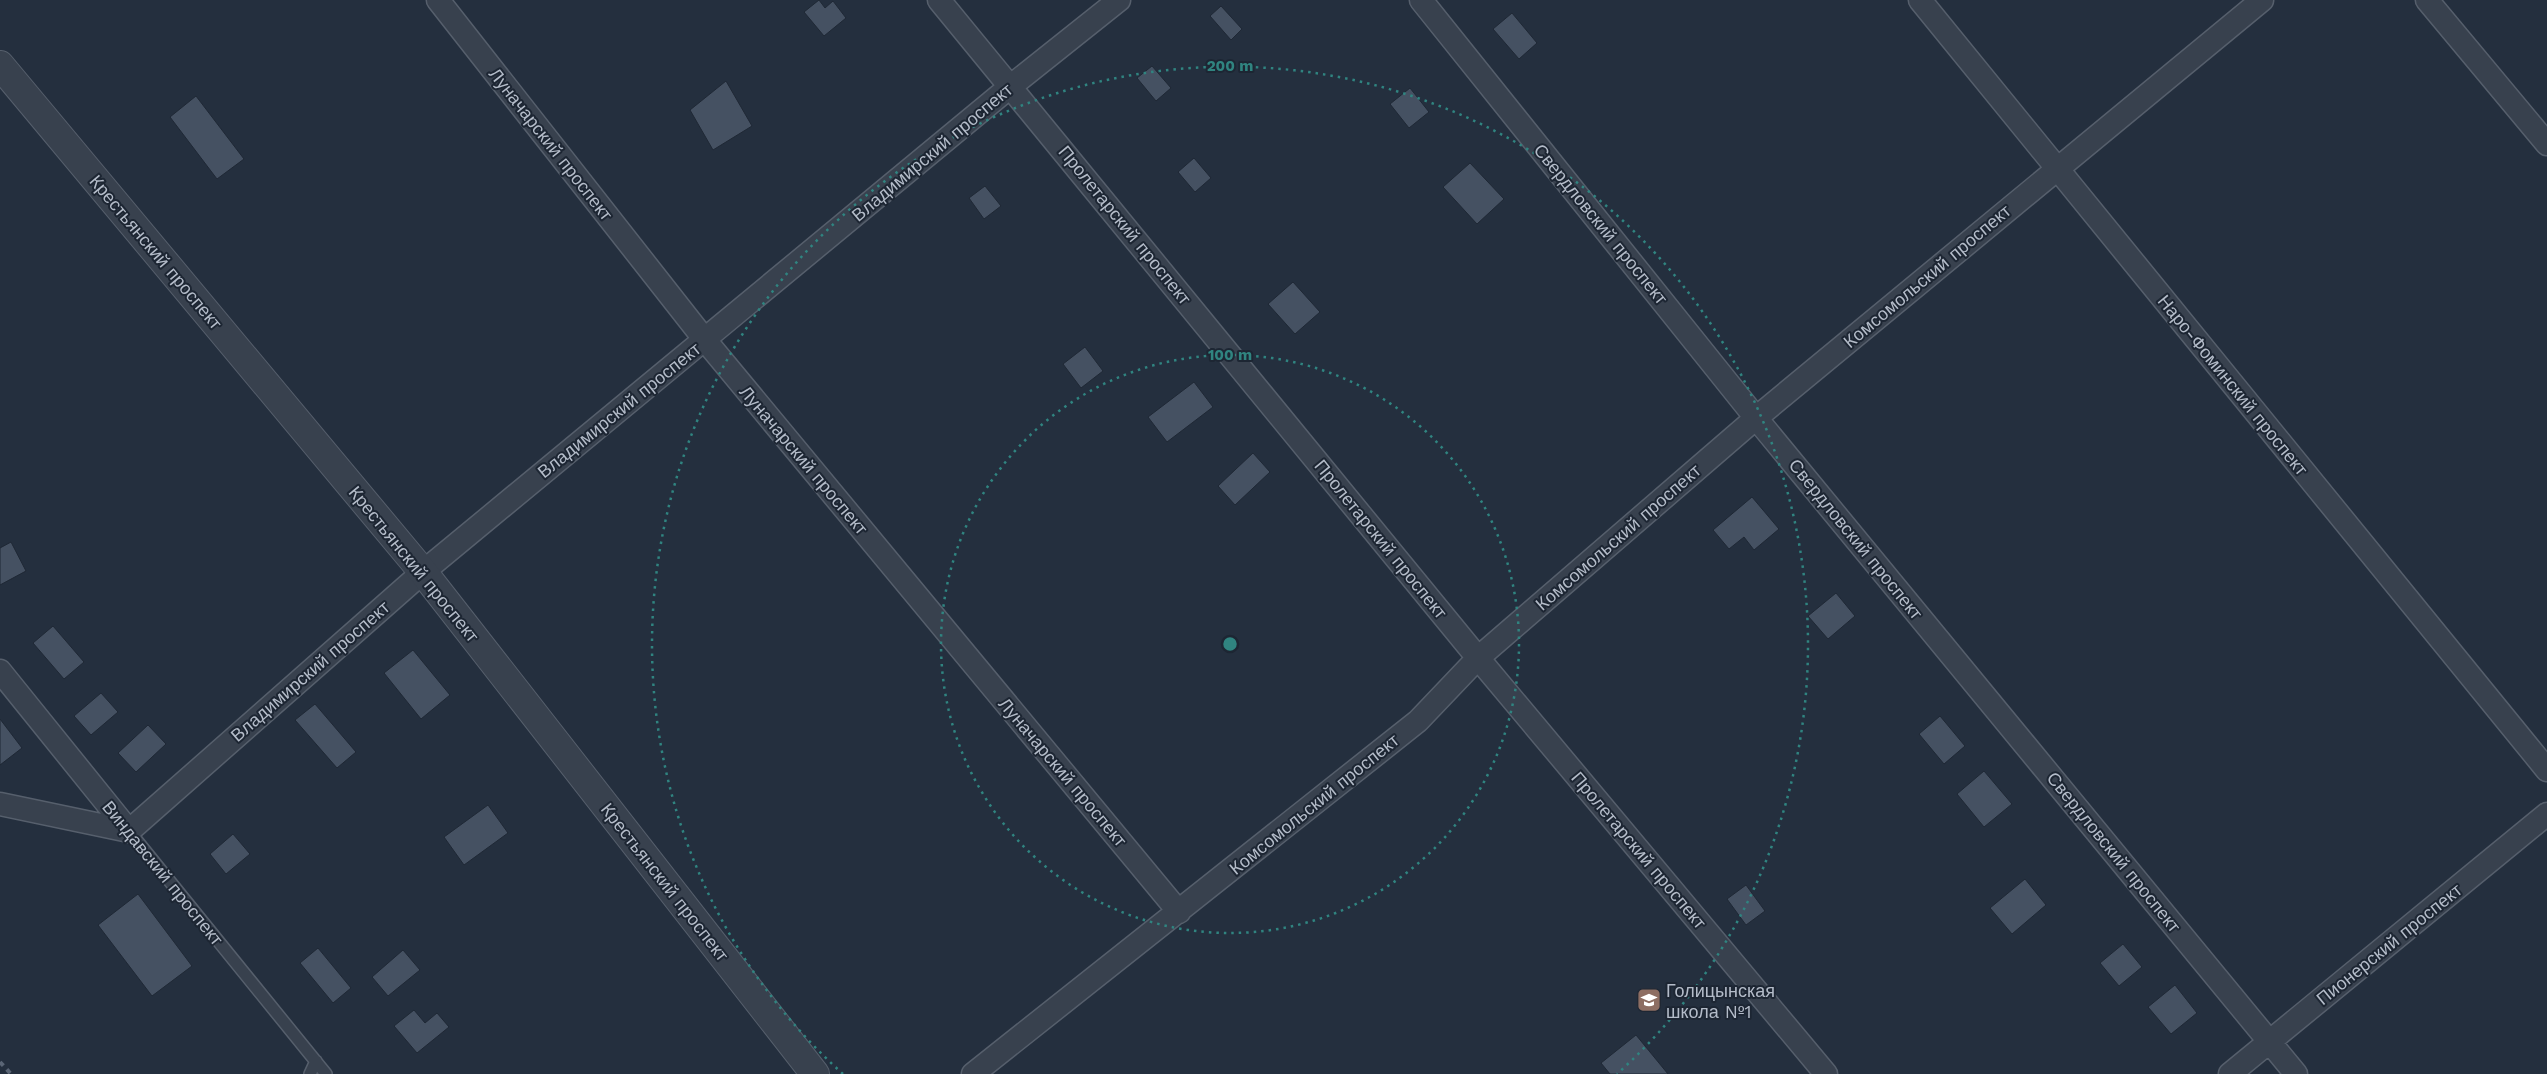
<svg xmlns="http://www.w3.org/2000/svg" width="2547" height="1074" viewBox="0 0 2547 1074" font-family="'Work Sans',sans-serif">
<rect width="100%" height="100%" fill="#242f3e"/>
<!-- building -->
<path fill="#455162" stroke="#1f2835" d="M819,0L825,8L833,1L846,18L824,36L804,12Z
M1221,6L1242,29L1231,40L1210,16Z
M1512,13L1537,43L1519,59L1493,29Z
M1152,66L1171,88L1156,101L1137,78Z
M726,81L752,126L713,150L690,110Z
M1410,88L1429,112L1409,128L1390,104Z
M196,96L244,159L217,179L170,117Z
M1194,158L1211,178L1195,192L1178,172Z
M1470,163L1504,199L1477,224L1443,187Z
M985,186L1001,206L984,219L969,198Z
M1293,282L1320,312L1295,334L1268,304Z
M1085,347L1103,371L1081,388L1063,364Z
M1194,382L1213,407L1167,442L1148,417Z
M1253,453L1270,472L1235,505L1218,486Z
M1752,497L1779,529L1754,550L1744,537L1729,549L1713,530Z
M11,542L26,571L0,585V548Z
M1836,593L1855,616L1828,639L1808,616Z
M53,626L84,662L64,679L33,643Z
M413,650L450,695L421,719L384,673Z
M101,693L118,712L91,735L74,716Z
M315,704L356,752L337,768L295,720Z
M1940,716L1965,746L1944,764L1919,734Z
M0,719L22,748L0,765Z
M148,725L166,744L136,772L118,753Z
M1984,771L2012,804L1984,827L1957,794Z
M488,805L508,833L464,865L444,837Z
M233,834L250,854L226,874L210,854Z
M2025,879L2046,905L2012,934L1990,908Z
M1746,885L1765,911L1746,925L1727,899Z
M138,894L192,966L152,996L98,925Z
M2123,944L2142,967L2119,986L2100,963Z
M318,948L351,988L333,1003L300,963Z
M403,950L420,970L388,996L372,977Z
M2175,985L2197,1013L2171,1034L2148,1007Z
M414,1010L425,1023L437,1013L449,1027L417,1053L394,1026Z
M1636,1035L1668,1074H1610L1601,1063Z"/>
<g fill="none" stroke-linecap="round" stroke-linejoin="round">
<!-- service casing -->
<g stroke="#565f6c" stroke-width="14">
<path id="service" d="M129,831L326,1074
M310,1074L316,1061"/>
</g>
<!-- minor casing -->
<g stroke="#565f6c" stroke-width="25">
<path id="minor" d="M438,0L705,340L1179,912
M939,0L1478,658L1826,1074
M1421,0L1756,418L2296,1074
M1920,0L2547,770
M2427,0L2547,144
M0,671L129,831
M0,804L129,831
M129,831L423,572L1011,86L1119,0
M973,1074L1418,721L1478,658L1756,418L2262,0
M2230,1074L2547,814"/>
</g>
<!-- tertiary casing -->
<g stroke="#565f6c" stroke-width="30">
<path id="tertiary" d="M0,65L423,572L815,1074"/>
</g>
<!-- service -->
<use href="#service" stroke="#38414e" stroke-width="11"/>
<!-- minor -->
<use href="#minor" stroke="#38414e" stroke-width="22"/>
<!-- tertiary -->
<use href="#tertiary" stroke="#38414e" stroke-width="28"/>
<!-- rail -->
<path stroke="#5a6575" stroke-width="4" stroke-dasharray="5 5" stroke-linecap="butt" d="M0,1062L11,1074"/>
</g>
<!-- distance rings -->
<g fill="none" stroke="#308480" stroke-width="2.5" stroke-dasharray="2.5 5">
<circle cx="1230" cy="644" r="289"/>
<path d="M843 1074A578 578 0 1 1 1617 1074"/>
</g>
<!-- icons -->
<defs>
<g id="school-square" transform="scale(1.25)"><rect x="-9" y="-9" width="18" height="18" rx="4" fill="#8d6e63" stroke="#1d2633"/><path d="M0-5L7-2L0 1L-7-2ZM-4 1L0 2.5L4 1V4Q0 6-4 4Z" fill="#fff"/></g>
</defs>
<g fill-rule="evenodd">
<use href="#school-square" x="1649" y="1000"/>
</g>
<g text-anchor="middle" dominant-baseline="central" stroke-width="4" stroke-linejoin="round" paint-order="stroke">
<!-- street labels -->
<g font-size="18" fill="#b4bcc9" stroke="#1d2633">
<text transform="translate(551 144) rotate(52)">Луначарский проспект</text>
<text transform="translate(932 152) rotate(-40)">Владимирский проспект</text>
<text transform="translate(1601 224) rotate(51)">Свердловский проспект</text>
<text transform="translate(1125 225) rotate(51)">Пролетарский проспект</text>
<text transform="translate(156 252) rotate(50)">Крестьянский проспект</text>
<text transform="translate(1927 276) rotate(-40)">Комсомольский проспект</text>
<text transform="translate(2233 385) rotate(51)">Наро-Фоминский проспект</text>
<text transform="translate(619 410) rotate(-39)">Владимирский проспект</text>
<text transform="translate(804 460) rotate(50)">Луначарский проспект</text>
<text transform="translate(1618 537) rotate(-41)">Комсомольский проспект</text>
<text transform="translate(1381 539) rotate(51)">Пролетарский проспект</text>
<text transform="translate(1856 539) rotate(51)">Свердловский проспект</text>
<text transform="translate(414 564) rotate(51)">Крестьянский проспект</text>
<text transform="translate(310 671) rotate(-41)">Владимирский проспект</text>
<text transform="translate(1063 772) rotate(50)">Луначарский проспект</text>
<text transform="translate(1314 804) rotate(-39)">Комсомольский проспект</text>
<text transform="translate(1639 850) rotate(50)">Пролетарский проспект</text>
<text transform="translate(2114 852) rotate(51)">Свердловский проспект</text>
<text transform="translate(163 873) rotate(51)">Виндавский проспект</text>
<text transform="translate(665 882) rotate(52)">Крестьянский проспект</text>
<text transform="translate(2389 944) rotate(-39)">Пионерский проспект</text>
</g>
<!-- poi labels -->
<g font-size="18" fill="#b4bcc9" stroke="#1d2633" text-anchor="start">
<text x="1666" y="990">Голицынская<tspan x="1666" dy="21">школа №1</tspan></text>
</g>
</g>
<circle cx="1230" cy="644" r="8" fill="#308480" stroke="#1d2633" stroke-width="2.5"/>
<g font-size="15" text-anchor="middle" font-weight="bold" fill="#308480" stroke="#1d2633" stroke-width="4" stroke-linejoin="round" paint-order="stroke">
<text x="1230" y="71">200 m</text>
<text x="1230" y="360">100 m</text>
</g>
</svg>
